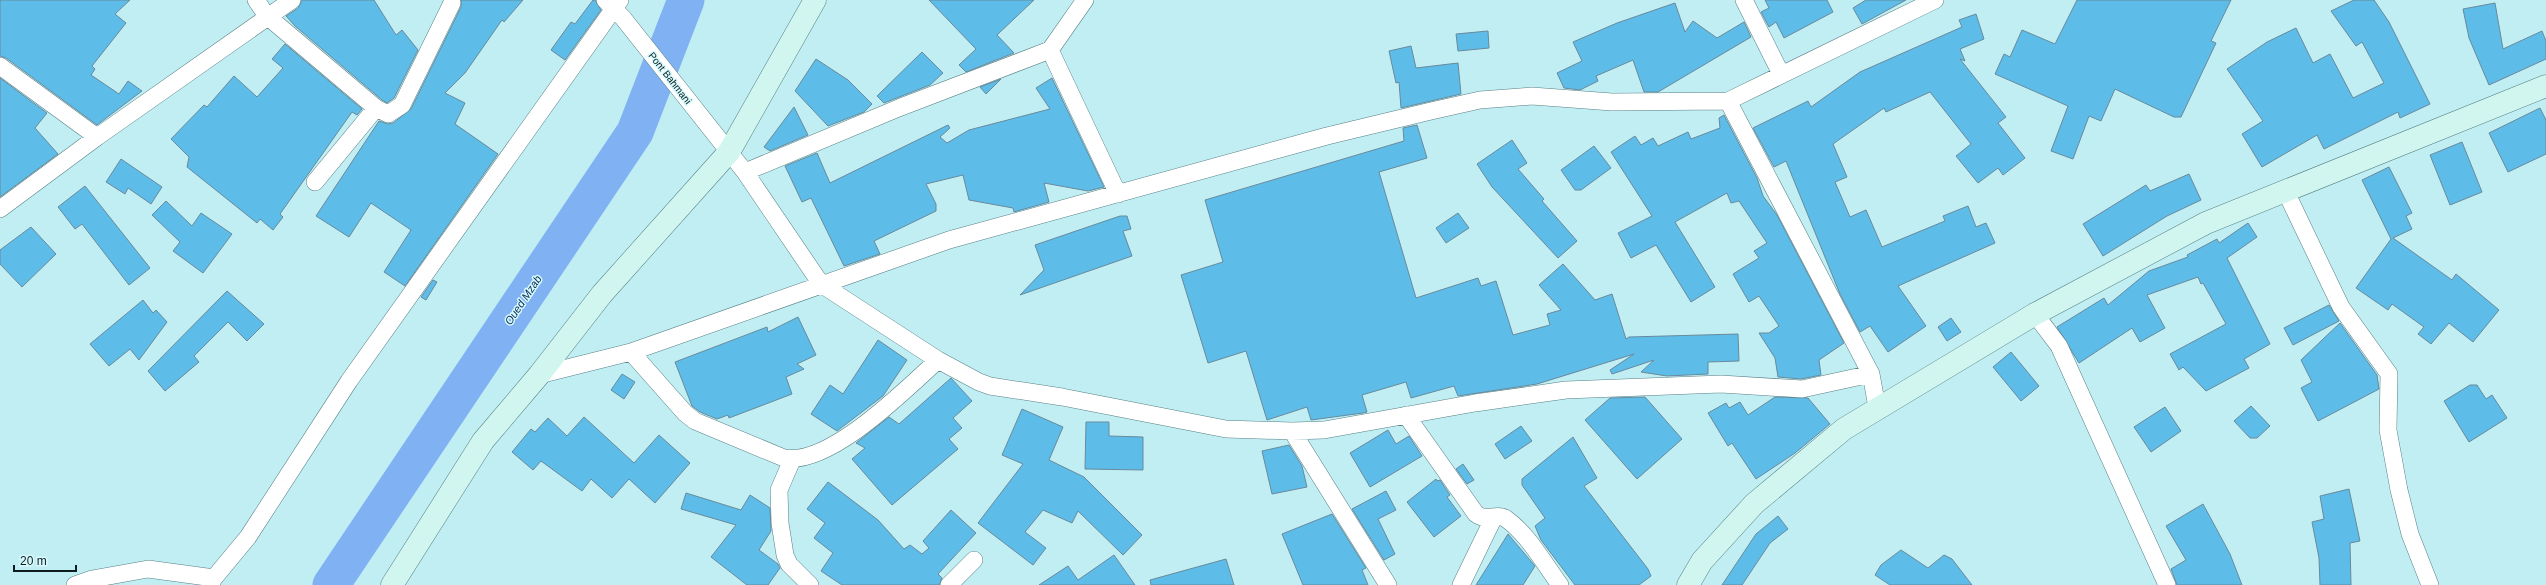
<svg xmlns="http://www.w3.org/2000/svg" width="2546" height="585" viewBox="0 0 2546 585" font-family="Helvetica,sans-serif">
<rect width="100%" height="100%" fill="#c1eef3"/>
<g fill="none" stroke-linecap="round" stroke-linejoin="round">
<!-- river -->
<path stroke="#80b1f3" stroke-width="37" d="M331,585L635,132L686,0"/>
</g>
<!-- building -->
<path fill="#5dbce8" stroke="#688a9c" d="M0,0H130L115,14L126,23L92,66L95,69L91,75L119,94L128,81L142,91L97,125L6,58L0,56Z
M302,0H374L396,35L402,30L418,50L394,98L387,103L382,100L295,26L286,16L298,8Z
M461,0H523L504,22L502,20L465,73L445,93L465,103L455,124L498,154L405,286L384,272L411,230L371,203L349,237L316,216L379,121L388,124L393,123L411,109L461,7Z
M593,0H595L601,10L565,60L551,50L571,22L575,24Z
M929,0H1034L997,35L1014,53L966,72L959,65L976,49Z
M1765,0H1827L1833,12L1784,38L1776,22L1769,27L1761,12L1769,8Z
M1866,0H1906L1862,24L1853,8Z
M2077,0H2231L2211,41L2216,43L2181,117H2174L2115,89L2101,121L2089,116L2073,159L2051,151L2068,106L1995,74L2004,54L2010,57L2022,30L2055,44Z
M2354,0H2374L2389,22L2430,104L2400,118L2398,112L2324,149L2317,135L2262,167L2242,134L2263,121L2227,69L2267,42L2296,28L2313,63L2330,54L2353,98L2384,83L2362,42L2356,46L2331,11Z
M1675,3L1685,32L1693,21L1717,38L1744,22L1751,37L1658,92H1644L1633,60L1596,76L1598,81L1580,90L1564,88L1557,73L1582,61L1573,42L1617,23Z
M2495,3L2503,49L2542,31L2546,41V59L2489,85L2469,38L2463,9Z
M1976,14L1984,39L1960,49L1965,61L1960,59L2006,117L1998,123L2025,158L2003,175L1998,168L1978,183L1956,156L1971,144L1930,92L1886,112L1884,108L1833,144L1847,177L1835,182L1850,217L1866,210L1882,247L1945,221L1943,216L1968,206L1976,227L1986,223L1995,243L1898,286L1926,326L1888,352L1870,326L1860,332L1840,294L1786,161L1774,167L1753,128L1808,101L1811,107L1860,72L1962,27L1959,20Z
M1488,31L1489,48L1458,51L1456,34Z
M285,44L362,109L357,115L352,112L280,214L283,217L273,230L260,219L257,223L187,167L189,157L171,139L204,105L207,107L234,76L257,97L283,68L272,59Z
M1411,46L1416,68L1458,63L1461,94L1401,108L1399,82L1396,83L1389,51Z
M922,52L943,73L930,85L884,103L877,96Z
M816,59L848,80L872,104L864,112L828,126L795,91Z
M0,78L47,113L35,128L58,154L0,197Z
M1052,78L1104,187L1088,191L1044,183L1049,202L1014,212L1013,208L969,200L963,175L926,184L936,204V211L874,241L880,254L844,266L811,198L802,202L785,166L817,153L830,183L948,125L950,128L940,137L947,143L969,130L1050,109L1036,88Z
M1001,79L986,94L980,87Z
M794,107L808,135L770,151L764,147Z
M2540,108L2546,120V154L2508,172L2489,133Z
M1724,115L1757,178L1763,196L1777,215L1844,343L1819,360L1821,375L1801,379L1778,377L1775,358L1759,333H1769L1779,326L1759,296L1749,302L1733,274L1759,258L1754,251L1767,243L1739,201L1731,203L1727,193L1675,222L1715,287L1691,302L1656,245L1631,258L1618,233L1652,216L1611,152L1635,136L1641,145L1653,138L1658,146L1688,132L1691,139L1720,128L1719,118Z
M1417,125L1427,158L1379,172L1416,298L1478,278L1481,286L1496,281L1513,335L1550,325L1547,314L1561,310L1539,285L1563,264L1595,300L1612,294L1626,339L1629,337L1738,334L1739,361L1708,362V374L1667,376L1641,372L1654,360L1612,374L1610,370L1634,354L1537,384L1458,396L1454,386L1411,398L1406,382L1362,395L1367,412L1363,413L1311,420L1307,407L1267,420L1246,351L1208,363L1181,275L1223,262L1205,200L1404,141L1403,128Z
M1512,140L1527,163L1518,169L1544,199L1542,201L1577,241L1558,258L1492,187L1477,164Z
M2462,142L2482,192L2450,205L2430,155Z
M1594,146L1611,168L1581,190H1575L1561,170Z
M121,159L162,187L151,204L128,188L125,194L106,182Z
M2389,167L2412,213L2406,216L2412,229L2393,238L2452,280L2456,274L2499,310L2473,342L2449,323L2431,344L2418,334L2424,327L2392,304L2388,310L2356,288L2391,239L2362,180Z
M2189,174L2201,200L2167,216L2103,256L2083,224L2146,185L2150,191Z
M85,186L150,268L129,285L82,224L75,229L58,207Z
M166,201L192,226L201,213L232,234L203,273L173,251L180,242L152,215Z
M1458,213L1469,228L1446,243L1436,228Z
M1120,216H1127L1131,229L1123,231L1132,256L1020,295L1044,270L1035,245Z
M2248,223L2257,237L2227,258L2270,344L2244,359L2249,368L2206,391L2183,367L2179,370L2170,354L2226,324L2203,283L2201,284L2198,277L2147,295L2165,328L2140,342L2132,328L2079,363L2057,327L2104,298L2108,305L2149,271L2188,257L2187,255L2217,239L2219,243Z
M31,227L56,254L22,287L0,264V250Z
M433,280L437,282L426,300L421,297Z
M227,291L264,324L247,341L228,322L194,356L199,362L165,391L148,371Z
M143,300L153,313L156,310L167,322L139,360L130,349L109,366L90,344Z
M2329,305L2339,321L2293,345L2284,328Z
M798,317L816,355L797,364L804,369L786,377L792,394L729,418L728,415L717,419L700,412L692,406L675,362L767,327L768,332Z
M1951,318L1961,332L1947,341L1938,327Z
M2340,323L2377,375L2379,389L2318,421L2301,388L2312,382L2301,360Z
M878,340L907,360L883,396L837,431L811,414L830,385L843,394Z
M2011,352L2039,386L2021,401L1993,367Z
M622,374L635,382L624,399L611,390Z
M951,378L972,401L953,418L962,428L949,439L958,449L892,505L852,459L865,448L856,443L889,417L899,424Z
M2470,385H2477L2486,399L2492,395L2507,418L2469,442L2444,401Z
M1645,397L1682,439L1637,479L1585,420L1610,398Z
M1775,397L1808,398L1830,424L1795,453L1756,479L1732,443L1728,446L1708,413L1726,403L1729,408L1740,402L1748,415Z
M2251,406L2270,426L2257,438H2250L2234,421Z
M2165,407L2181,431L2151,452L2134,427Z
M1022,409L1063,427L1049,460L1084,477L1142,535L1123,555L1078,511L1072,523L1043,510L1025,532L1046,548L1033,565L978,523L1023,464L1002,455Z
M584,417L634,463L659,435L690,463L655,503L629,479L612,498L591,479L582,491L541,461L533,470L512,452L531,429L535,432L548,418L567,436Z
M1086,422H1109V436L1143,437V470L1085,469Z
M1521,426L1532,441L1505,459L1495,444Z
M1388,430L1396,444L1409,436L1422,456L1370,487L1350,453Z
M1573,437L1597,478L1584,486L1648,569L1651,576L1639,585H1575L1541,540L1535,526L1545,518L1522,485V479Z
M1289,445L1302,466L1307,487L1272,494L1262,451Z
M1463,464L1474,480L1467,484L1456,469Z
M1436,479L1437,481L1440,480L1450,495L1447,497L1461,516L1434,537L1407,502Z
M828,482L878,520L904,549L910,545L922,554L929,548L923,541L951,510L976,533L938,574L942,578L939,585H842L821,571L833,553L814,538L825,523L807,509Z
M2349,489L2360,541L2350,543L2351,585H2320L2319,558L2312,522L2324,519L2320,496Z
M1386,491L1396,510L1378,519L1395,554L1384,560L1352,509Z
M686,493L741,510L750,495L770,508L771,531L759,550L778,564L780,568L768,585H747L711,557L736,525L681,509Z
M2203,504L2230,554L2242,585H2177L2171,569L2186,560L2166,526Z
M1332,514L1366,568L1362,570L1368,585H1303L1282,534Z
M1778,516L1788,529L1770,543L1742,585H1722L1756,534Z
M1508,534L1535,566L1523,585H1476Z
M1901,550L1928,568L1944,555L1952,559L1972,585H1890L1875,575L1881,565Z
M1114,555L1135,585H1039L1068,566L1078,580Z
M1226,559L1234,585H1151L1150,580Z"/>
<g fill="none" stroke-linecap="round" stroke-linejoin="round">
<!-- street casing -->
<g stroke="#578186" stroke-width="18">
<path id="street" d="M256,0L267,16L376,108L388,114L402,105L452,3
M605,0L623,18L745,172L821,284L938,360L979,382L990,386L1062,397L1226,429L1292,431L1324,430L1475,403L1566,390L1721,384L1802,389L1871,374
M1744,0L1781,74
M1050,50L1118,194
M0,66L97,137
M1728,101L1871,374L1877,407
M745,172L901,107L1050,50L1085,0
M315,182L376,108
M2285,190L2341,307L2389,374L2388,430L2399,490L2410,534L2430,585
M0,209L97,137L292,0
M2035,314L2059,346L2167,585
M631,352L685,413L695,421L784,458C830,466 905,390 938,360
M539,375L631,352L949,240L1327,136L1431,111L1480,100L1532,96L1612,102L1728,101L1935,0
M1406,415L1476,514C1487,522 1496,513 1505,518C1528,534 1543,562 1560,585
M1292,431L1388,585
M792,460L779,490L780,523L785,555L789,564L810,585
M75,585L92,579L148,569L214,578
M210,585L214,578L248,537L349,381L620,0
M949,585L974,560
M1461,585L1494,517"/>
</g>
<!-- secondary casing -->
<g stroke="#578186" stroke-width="23">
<path id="secondary" d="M392,585L483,441L539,375L602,294L729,152L815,0
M1688,585L1702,561L1754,504L1844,429L2035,314L2206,223L2546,86"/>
</g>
<!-- street -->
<use href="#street" stroke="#fff" stroke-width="17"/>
<!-- secondary -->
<use href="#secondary" stroke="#d0f6ef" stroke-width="22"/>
</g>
<g text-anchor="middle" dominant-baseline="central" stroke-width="3" stroke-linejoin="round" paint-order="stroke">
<!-- street labels -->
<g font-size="10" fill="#0c1d1f" stroke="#d6fafe">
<text transform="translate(670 78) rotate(52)">Pont Bahmani</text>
</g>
<!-- water labels -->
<g font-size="11" font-style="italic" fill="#092a53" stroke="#d6fafe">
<text transform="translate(523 300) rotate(-56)">Oued Mzab</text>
</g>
</g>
<!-- scale -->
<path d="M14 565v6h62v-6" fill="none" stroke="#0c1d1f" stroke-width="2"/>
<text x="20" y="565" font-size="12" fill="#0c1d1f" stroke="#d6fafe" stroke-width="3" paint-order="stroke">20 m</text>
</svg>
